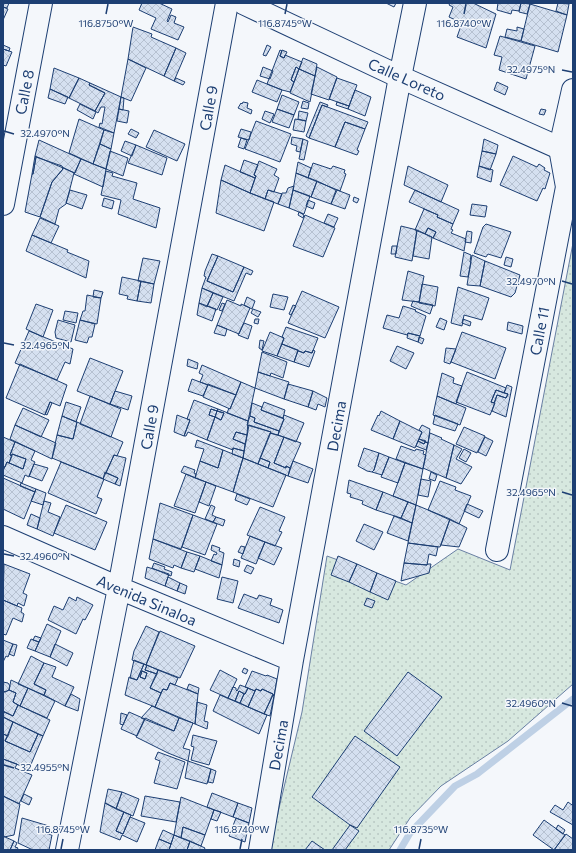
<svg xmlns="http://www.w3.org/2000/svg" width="576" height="853" viewBox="0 0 576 853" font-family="Commissioner,sans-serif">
<defs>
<pattern id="park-dots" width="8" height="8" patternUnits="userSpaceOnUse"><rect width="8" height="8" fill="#d7e8df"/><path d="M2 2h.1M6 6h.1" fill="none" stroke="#b8c8c3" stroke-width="1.8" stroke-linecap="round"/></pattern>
<pattern id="building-cross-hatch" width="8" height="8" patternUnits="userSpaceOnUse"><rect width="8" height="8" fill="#d5e0f0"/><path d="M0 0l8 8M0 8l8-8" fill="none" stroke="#b6c1d1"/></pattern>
</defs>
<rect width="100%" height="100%" fill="#f4f7fb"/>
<!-- park -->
<path fill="url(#park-dots)" stroke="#687fa3" d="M573,243V684L508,741L441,786L410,818L389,850H269L302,712L327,556L406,585L458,549L510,570Z"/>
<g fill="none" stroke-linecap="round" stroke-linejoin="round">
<!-- stream -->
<path stroke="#bed0e5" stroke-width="7" d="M400,850L410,833L455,786L477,774L573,699"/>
</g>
<!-- building -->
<path fill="url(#building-cross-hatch)" stroke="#1d3f73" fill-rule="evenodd" d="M3,3H9L7,8L3,7Z
M142,3H159L172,9L167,21L168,22L171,15L176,17L174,23L184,27L178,40L151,29L156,18L139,10Z
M386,3H396L394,7Z
M450,3H473L496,14L486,48L457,37L462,23L449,17L453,7L449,5Z
M498,3H521L519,11L512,10L511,14L497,10Z
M521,3L530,4L527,14L519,12Z
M558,3L569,4L567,15L556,11Z
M530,4L567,15L558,52L521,41Z
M3,7L8,9L3,20Z
M133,27L152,34L151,37L176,48L164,76L128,59Z
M517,27L524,29L521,41L505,37L507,29L517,31Z
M500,36L535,46L526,79L499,70L502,57L494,55Z
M3,45L10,48L9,51L3,49Z
M267,45L271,47L266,56L263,55Z
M176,48L186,53L174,81L164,76Z
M3,49L12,52L6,66L3,65Z
M280,50L282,51L280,56L284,58L285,55L302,62L299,69L296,67L291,80L294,82L290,92L282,90L267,84Z
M282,50L287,52L284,58L280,56Z
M303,58L317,64L315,76L299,69Z
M128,59L146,68L131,101L121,97Z
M263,67L273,71L270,79L260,76Z
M296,67L299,69L294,82L291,80Z
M317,67L337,77L329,100L311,94Z
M54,68L79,78L69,98L50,89Z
M299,69L315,76L310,102L290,93Z
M79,78L90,83L89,85L105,93L95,111L69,98Z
M176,78L185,82L183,85L174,81Z
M337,78L357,85L349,106L329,99Z
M257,80L282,90L277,102L252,92Z
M497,82L508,87L505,95L494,90Z
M90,83L121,97L114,133L99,127L100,123L102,124L105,107H101L98,113L95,111L105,93L89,85Z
M50,89L68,97L65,104L48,98Z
M355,90L371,97L365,116L348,109Z
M282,95L299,102L294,115L277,109Z
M121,97L124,98L123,110L119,109Z
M303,101L309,103L308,109L301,108Z
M243,102L248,103L247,108L252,110L251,114L238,108L241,103L242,104Z
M320,102L328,105L327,107L322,105L309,138L306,136Z
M337,102L349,106L348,109L336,105Z
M80,104L96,112L93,119L77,110Z
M322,105L368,122L365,129L345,122L335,147L309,138Z
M119,109L129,111L127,123L117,121Z
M277,109L294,115L289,128L272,122Z
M541,109L546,110L544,115L539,114Z
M265,111L274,114L270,123L262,119Z
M299,111L308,113L306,121L298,119Z
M79,119L104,130L93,164L69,153Z
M295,119L306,121L304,132L293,130Z
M256,121L291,134L280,162L245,149Z
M345,122L365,129L357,150L359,151L357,155L335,147Z
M131,129L139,133L136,138L128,134Z
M241,129L251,132L249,140L238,137Z
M104,130L114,133L111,149L100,144Z
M154,130L185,144L177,161L146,147Z
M292,137L303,139L300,152L296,151L297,146L291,144Z
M241,138L247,140L244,149L238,147Z
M303,139L308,141L304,160L299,159Z
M484,139L498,145L496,154L482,151Z
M39,140L81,159L75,173L35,156Z
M125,141L136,145L132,156L121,151Z
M100,144L111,149L106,169L93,164Z
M136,145L167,158L162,175L128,163Z
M110,151L128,158L123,176L106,169Z
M482,151L496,154L490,170L479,166Z
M35,156L36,157L33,174H32Z
M513,156L537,167L539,164L545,168L544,170L550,173L545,189L543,188L537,201L500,185Z
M36,157L62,166L63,169L52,182L40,217L25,212L32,174H33Z
M81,159L106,169L103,187L74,174Z
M244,160L258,165L254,175L256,176L255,178L240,172Z
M259,161L277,169L274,175L279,178L274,192L268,190L265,199L250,193L256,176L254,175Z
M298,162L311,168L308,178L296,173Z
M313,163L331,169L333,166L345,170L344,173L346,174L340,191L308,178Z
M225,165L255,178L250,193L221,180Z
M408,166L448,185L441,202L404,185Z
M479,166L493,170L491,182L477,177Z
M62,167L74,173L66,204L59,209L55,224L40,217L52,182L63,169Z
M106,171L113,173L112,176L137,183L133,199L160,208L156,228L118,214L121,200L101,195Z
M296,173L317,181L311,197L293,190Z
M221,180L250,193L274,202L264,231L216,213Z
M317,181L336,190L331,204L311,197Z
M294,186L289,208L278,204L282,193H286L288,188Z
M70,190L87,195L82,209L66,203Z
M268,190L282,194L278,204L265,199Z
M293,190L310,196L304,214L289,208Z
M337,190L350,195L345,209L331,204Z
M415,190L459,210L453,224L437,217L438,215L409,202Z
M354,197L359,199L357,203L353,201Z
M104,198L114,201L112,209L102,206Z
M308,200L315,203L313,209L306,206Z
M472,204L487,206L485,217L470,215Z
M424,209L438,215L437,217L453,224L451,229L453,230L451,233L466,239L464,251L433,238L436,232L428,228L425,234L415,230Z
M299,212L304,215L303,218L298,215Z
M328,214L338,218L334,227L324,223Z
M305,215L335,228L323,257L293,246Z
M40,218L59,226L51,243L32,235Z
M486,224L511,232L501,258L488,254L486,257L474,253L483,227Z
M401,226L417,230L412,261L395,257Z
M428,228L436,232L433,238L425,234Z
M417,230L432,237L429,259L413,256Z
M467,231L472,232L471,243L465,242Z
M32,235L68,250L67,252L89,261L86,278L26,251Z
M392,246H397L396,254H391Z
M464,252L471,255L470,262H471L468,277L460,276Z
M212,254L218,256L207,281L233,292L244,267L253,271L251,275L246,273L234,301L202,288L206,277L204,276L205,271Z
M472,255L485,261L480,286L467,285Z
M218,256L244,267L233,292L207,281Z
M506,257L513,259L511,267L504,265Z
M143,258L160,261L154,284L138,281Z
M485,261L520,275L515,293L511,297L480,286Z
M408,271L424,276L419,302L402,300Z
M122,277L141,281L137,301L127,299L128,296L119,294Z
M141,281L154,284L151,303L137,301Z
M422,284L438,287L435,306L419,303Z
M458,287L489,298L482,320L464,315L462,326L451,323Z
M202,288L213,293L207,307L199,303Z
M94,290L103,292L101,298L93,297Z
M302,291L339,307L325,338L288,323Z
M213,293L223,297L217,310L207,306Z
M273,294L288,297L284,310L270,307Z
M87,295L101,298L97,324L80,320L83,311H85Z
M247,297L255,301L252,309L244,305Z
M227,300L241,306V304L250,308L239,334L217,325Z
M413,301L433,305L430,314L411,306Z
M199,303L216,309L212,321L197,315Z
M222,303L225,304L222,311L219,310Z
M36,304L53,310L43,337L26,329Z
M293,305L296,306L291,315L289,314Z
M403,306L416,310L415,311L426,316L420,336L408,333L407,335L383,328L387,315L399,318Z
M253,309L261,312L258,317L251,313Z
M65,311L78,313L76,323L63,320Z
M440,318L447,321L444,330L436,327Z
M255,319H259L258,324L254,323Z
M463,319L471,322L470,326L462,323Z
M58,320L75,325L71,342L56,338L55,332Z
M80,320L95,324L92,337H89L87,343L75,340Z
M508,322L523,326L522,334L507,330Z
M244,323L252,326L248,339L238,335Z
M217,325L227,329L225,336L214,333Z
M286,327L318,338L312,353L305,351L304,353L282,344L284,338L282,337Z
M29,331L73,349L70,364L65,362L57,380L15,363Z
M270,332L284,338L277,356L262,351Z
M462,332L506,348L495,379L451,362Z
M408,333L420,336L418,342L407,338Z
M419,337L424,339L422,344L418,342Z
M260,340L264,341L262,350L259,348Z
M282,344L298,350L294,362L277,356Z
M397,346L414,353L406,369L390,361Z
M446,348L456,349L450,364L444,362Z
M313,350L315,351L309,367L294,362L298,351L304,353L305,351L312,353Z
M262,352L287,362L283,378L271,373L270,376L258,372Z
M90,358L123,371L110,404L77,391Z
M188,359L198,363L197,369L187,366Z
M20,364L67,385L60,406L50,402L45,415L6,398Z
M202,365L241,382L236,395L200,382L203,375L199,373Z
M258,372L289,382L284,399L255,388Z
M467,372L506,388L504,393L496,390L491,402L495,403L490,415L456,402Z
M442,373L454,378L453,383L462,386L456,404L437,396Z
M192,379L208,385L203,396L188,391Z
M241,382L255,388L248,421L227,413L229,408L230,409Z
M208,384L236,395L230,409L203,397Z
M288,384L313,391L308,407L284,399Z
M507,385L512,387L506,417L492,411L497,395L506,398L508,394L504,393Z
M496,390L508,394L506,398L497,395L494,403L491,402Z
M115,391L132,396L128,410L110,404Z
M313,391L327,398L325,407L318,404L316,410L308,407Z
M90,396L121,409L111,437L80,424Z
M437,396L466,408L460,425L433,415Z
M194,400L218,409L217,411L211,409L209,415L215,417L207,440L188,432L186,436H184L190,420L187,419Z
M50,402L52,403L47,415L45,414Z
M66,402L81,407L76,422L62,416Z
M264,402L285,410L283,418L261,410Z
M252,403L262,407L261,410L284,419L279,431L254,422L255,418L250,416Z
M23,408L49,420L41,437L15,425Z
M211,409L217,411L215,417L209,415Z
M218,409L248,421L247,435L236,432L233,439L245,444L244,451L233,448V450L207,440L215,417L221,420L224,413L217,411Z
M217,411L224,413L221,420L215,417Z
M381,411L400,421L393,439L371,430L378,415L379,416Z
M177,415L190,420L184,436L174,432Z
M284,415L304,423L296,442L278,435L284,419L283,418Z
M435,415L458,424L455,431L433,424Z
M62,416L77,422L73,439L57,435Z
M250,416L255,418L254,422L279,431L278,435L270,433L271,432L247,425Z
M400,421L422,432L415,448L393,439Z
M77,422L123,442L117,456L114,455L103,479L52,458L57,435L73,439Z
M15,425L56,443L52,459L10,439Z
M249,425L271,432L258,464L243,458Z
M422,425L430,429L428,443L419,439L422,432L419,430Z
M464,427L485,436L477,453L456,444Z
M236,432L247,435L245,444L233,439Z
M270,433L284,437L274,463L286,468V466L290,468L288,476L268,468L270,462L260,458Z
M430,433L442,438L441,439L454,445L446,478L423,468Z
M3,437L15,442L10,455L12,456L9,463L7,462L5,467L3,466Z
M284,437L301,443L290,468L286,466V468L274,463Z
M485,437L493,441L486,456L478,452Z
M419,439L426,441L424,444L418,441Z
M197,440L223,450L218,468L200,461L204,449L195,447Z
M418,441L424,444L425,442L428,443L426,450L416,446Z
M15,442L35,451L31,460L35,462L34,464L29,477L25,475L22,483L3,475V471L7,462L23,469L26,459L12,454V456L10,455Z
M454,445L462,449L456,459L472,467L461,484L446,478Z
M401,446L415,451L416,449L424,451L423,454L426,455L423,469L396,459Z
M233,448L244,451L243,458L232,454Z
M364,448L379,453L374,470L372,472L367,471L358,466Z
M464,449L471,453L466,462L459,458Z
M223,450L243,458L233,492L195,478L200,461L218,468Z
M379,453L389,457L382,475L372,472L374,470Z
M12,454L26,459L23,469L9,463Z
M114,455L126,458L120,486L115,484L118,478L106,473Z
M389,457L405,463L398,483L381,477Z
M243,458L286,475L273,507L233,492Z
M260,458L270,462L268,468L258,464Z
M293,461L313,469L308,483L288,476Z
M61,462L104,479L97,497L102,499L96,514L48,493Z
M405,463L423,469L416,505L393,496Z
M34,464L48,468L42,481L29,476Z
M184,466L195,470L194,473L196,474L195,478L181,472Z
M105,472L118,478L115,484L103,479Z
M431,472L437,475L435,481L429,479Z
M186,474L206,482L195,513L174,506Z
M3,478L35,492L24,519L3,509Z
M421,479L431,481L428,497L418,495Z
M349,480L383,492L376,510L362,504L363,501L350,497L351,494L347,493Z
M440,481L456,487L455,490L471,496L459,524L428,510Z
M206,482L216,486L209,506L199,502Z
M21,483L36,489L35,492L20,486Z
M36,489L46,493L43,505L31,501Z
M383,492L408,502L401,518L376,510Z
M237,494L250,499L247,505L235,500Z
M44,501L51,503L48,512L60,517L53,536L37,529Z
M408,502L416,505L412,523L401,518Z
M160,503L193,515L181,549L153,539Z
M467,504L483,511L479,518L464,511Z
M66,505L107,522L95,550L54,533Z
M211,505L215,507L212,515L216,517L213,522L205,519Z
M416,505L450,519L440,547L408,543Z
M260,507L285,517L279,531L282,532L275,546L247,535Z
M31,514L40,518L37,529L27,525Z
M193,515L217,524L205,555L182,547Z
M394,516L412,523L408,541L387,533Z
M216,517L225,520L223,526L213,522Z
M450,519L467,528L459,547L441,545Z
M364,524L383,532L374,550L356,541Z
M250,536L265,542L256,564L241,558Z
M153,539L187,552L181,568L174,565L173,568L149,559Z
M265,542L282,548L274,565L258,558Z
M408,543L438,547L436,556L429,554L427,565L404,563Z
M212,545L220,548L219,551L224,553L222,565L211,561L214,554L216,555L217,553L211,550Z
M241,546L245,547L243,554L238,552Z
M187,552L200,556L194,572L181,568Z
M200,556L222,565L219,578L195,569Z
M338,556L357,564L349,582L331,575Z
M234,559L240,561L239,567L233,565Z
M154,563L165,567L164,569L172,572L171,576L152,568Z
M404,563L427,565V564H431L429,573L401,581Z
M4,564L30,574L23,593L27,595L24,606L18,603L17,606L3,600Z
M357,564L377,573L370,592L349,582Z
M247,565L254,568L251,574L244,571Z
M147,567L169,574L165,586L145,578Z
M377,573L396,581L388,600L370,592Z
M168,577L180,583L177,591L165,586Z
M222,577L238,581L233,603L217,599Z
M180,583L187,586L185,594L177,591Z
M244,594L257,599L259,595L272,599L270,605L283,610L279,623L238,608Z
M69,597L76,601L77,597L93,605L85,620L83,619L76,634L48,620L54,606L63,610Z
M367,598L375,601L372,608L364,605Z
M3,600L22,608L21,612L24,614L22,622L13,618L6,635L3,634Z
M47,624L61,631L50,657L35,651Z
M146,626L159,632L146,665L132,660L134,651Z
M160,631L195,646L180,678L146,665Z
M35,636L41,638L39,642L33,640Z
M31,639L39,642L35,651L27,648Z
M3,640L13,644L8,657L6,656L3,662Z
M13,644L17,645L14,656L9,654Z
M55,644L73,653L67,666L50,657Z
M31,656L44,663L34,684L46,690L44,695L18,684Z
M134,660L144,664L137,680L130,678Z
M44,663L56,667L52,677L74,687L65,706L44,695L46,690L34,684Z
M144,664L147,665L145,670L157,674L150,688L161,693L155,707L125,695L129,677L137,680ZM142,671L147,673L145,679L140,677Z
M147,665L158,670L157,674L145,670Z
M244,668L248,670L246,674L242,672Z
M158,670L178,678L175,685L170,683L167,690L163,689L161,693L150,688Z
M220,670L237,679L228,698L210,690Z
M142,671L147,673L145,679L140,677Z
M252,671L266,676L267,675L277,679L274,696L273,694L262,689L261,691L256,689L255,691L245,687Z
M408,672L442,697L397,756L364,731Z
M11,680L28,688L20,706L13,702L16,693L9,690Z
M3,682L8,683L10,686L9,690L5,692L3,691Z
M170,683L198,694L195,724L155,707L163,689L167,690Z
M189,684L199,688L198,694L187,689Z
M240,685L248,688L245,694L239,691L235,701L228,698L233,687L236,688V690L237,691Z
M28,688L55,701L47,718L20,706Z
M248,688L255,691L248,707L240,703L244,694H245Z
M256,689L261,691L262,689L273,694L264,714L248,707Z
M9,690L16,693L13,702L18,705L13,716L3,711V691L5,692Z
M239,691L244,694L240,703L235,701Z
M71,694L80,699L78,711L65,706Z
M220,695L267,715L259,734L213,711Z
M273,695L274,696L270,716L264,714Z
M197,702L207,705L204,721L208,722L207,729L195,724Z
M18,705L50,720L43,736L3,717L4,712L13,716Z
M152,706L179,718L174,731L141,718Z
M129,712L145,719L137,736L121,729Z
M121,713L127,715L123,725L120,724Z
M3,717L13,722L8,736L3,734Z
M145,718L174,731L179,718L193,723L183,748L190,750L188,761L168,753L136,737Z
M13,722L38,734L30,752L5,741Z
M3,734L8,736L5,741L30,752L38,734L43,736L29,769L3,759Z
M193,735L217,741L209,765L191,760L194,747L191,746Z
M355,736L400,767L357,828L350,825L312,797Z
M158,752L185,762L177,789L154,783L160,761L155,759Z
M3,759L17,764L15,768L32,775L19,804L3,796Z
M188,761L211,769L207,784L185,778Z
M211,769L216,771L213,783L208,782Z
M108,789L122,792L116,809L105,803Z
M122,792L139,799L133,816L116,809Z
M212,793L238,803L233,817L207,807Z
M24,794L32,798L29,805L21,801Z
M3,796L20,804L14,835L4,837L3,836Z
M145,796L180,802L176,822L141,816Z
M181,797L214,810L205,835L183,827L181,838L174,835Z
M568,802L572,805L573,803V825L550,812L555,805L563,810Z
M105,803L124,812L116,831L123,834L130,817L145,823L137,842L122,835L120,840L100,832Z
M238,803L252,808L249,823L233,817Z
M214,810L221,812L217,821L211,819Z
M124,812L131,815L123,834L116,831Z
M22,818L49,826L47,834L52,835L49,850H33L18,843Z
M236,818L249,823L245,842L229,836Z
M544,820L565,835L554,850L533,835Z
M350,825L359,831L345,850H332Z
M558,825L565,830L563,834L556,829Z
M183,827L205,835L201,846L181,838Z
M163,830L174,835L171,844L159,839Z
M566,834L573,839V850H554Z
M174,835L190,841L187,850H169Z
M3,836L14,841L10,850H3Z
M159,839L171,844L169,850H155Z
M14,841L17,843L15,847L18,848L17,850H10Z
M190,841L205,848L204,850H187Z
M312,841L325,850H305Z"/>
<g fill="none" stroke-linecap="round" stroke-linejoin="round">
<!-- street casing -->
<g stroke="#1d3f73" stroke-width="24">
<path id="street" d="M3,204L41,3
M3,537L119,588L292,660
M497,550L567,187L560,148L573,90
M67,850L119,588L227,3
M260,850L292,660L400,77L415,3"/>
</g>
<!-- secondary casing -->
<g stroke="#1d3f73" stroke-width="24">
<path id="secondary" d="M243,3L400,77L573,154"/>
</g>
<!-- street -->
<use href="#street" stroke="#f4f7fb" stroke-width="22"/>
<!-- secondary -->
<use href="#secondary" stroke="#f4f7fb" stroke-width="22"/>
</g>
<!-- ticks -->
<path fill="none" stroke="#1d3f73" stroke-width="1.5" d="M106,14L108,4M285,14L287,4M464,14L466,4M562,70L572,72M4,131L14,134M562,281L572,284M4,343L14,345M562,492L572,495M4,554L14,556M562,703L572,706M4,765L14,768M61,849L63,839M240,849L242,839M419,849L421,839"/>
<g text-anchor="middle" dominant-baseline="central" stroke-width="3" stroke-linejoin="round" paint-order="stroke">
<!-- street labels -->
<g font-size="15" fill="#1d3f73" stroke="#f4f7fb">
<text transform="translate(407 79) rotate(24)">Calle Loreto</text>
<text transform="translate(24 92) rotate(-79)">Calle 8</text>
<text transform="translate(208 108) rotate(-80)">Calle 9</text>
<text transform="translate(539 331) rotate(-79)">Calle 11</text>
<text transform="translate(336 426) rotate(-80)">Decima</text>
<text transform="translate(149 427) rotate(-80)">Calle 9</text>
<text transform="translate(147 600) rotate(23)">Avenida Sinaloa</text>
<text transform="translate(278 745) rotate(-80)">Decima</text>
</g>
</g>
<g font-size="10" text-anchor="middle" fill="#1d3f73" stroke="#f4f7fb" stroke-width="3" stroke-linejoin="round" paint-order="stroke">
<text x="106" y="27">116.8750°W</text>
<text x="285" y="27">116.8745°W</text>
<text x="464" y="27">116.8740°W</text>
<text x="531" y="73">32.4975°N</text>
<text x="45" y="137">32.4970°N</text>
<text x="531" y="285">32.4970°N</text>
<text x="45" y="349">32.4965°N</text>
<text x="531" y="496">32.4965°N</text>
<text x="45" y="560">32.4960°N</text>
<text x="531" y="707">32.4960°N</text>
<text x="45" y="771">32.4955°N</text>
<text x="63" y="833">116.8745°W</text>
<text x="242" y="833">116.8740°W</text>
<text x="421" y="833">116.8735°W</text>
</g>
<!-- border -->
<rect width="576" height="853" fill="none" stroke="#1d3f73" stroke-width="8"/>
</svg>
